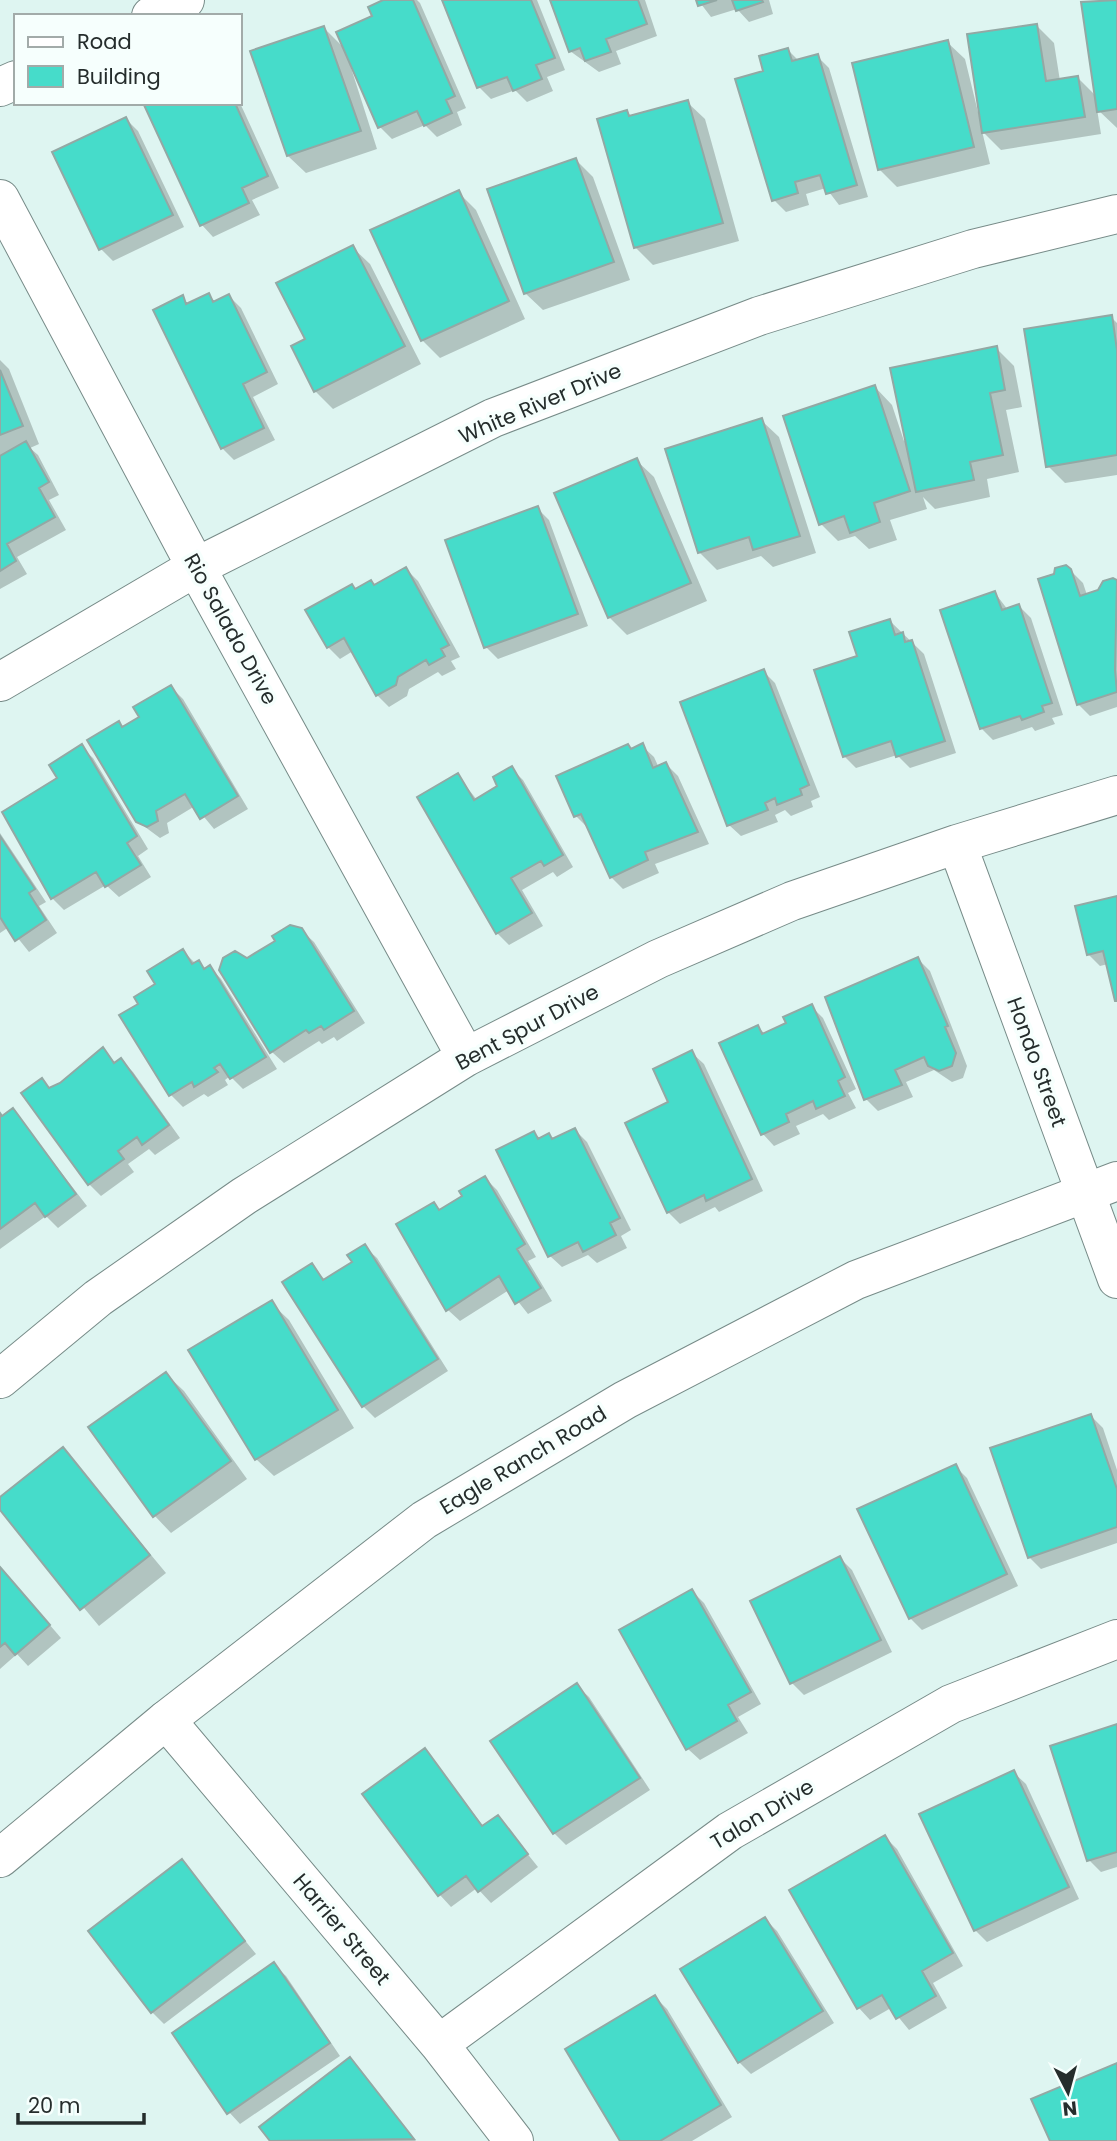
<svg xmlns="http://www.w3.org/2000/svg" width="1117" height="2141" viewBox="0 0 1117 2141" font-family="Poppins,sans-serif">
<rect width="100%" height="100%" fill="#def5f1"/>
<!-- shadow -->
<path fill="#0003" d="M387,0H417L420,3L466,108L457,112L462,125L437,137L425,125L392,139L380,127L374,17Z
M443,0H537L565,70L547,77L553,91L527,102L515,90L491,99L479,87Z
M552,0H645L657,36L616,51L621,64L599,72L570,51Z
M698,0H769L773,14L749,22L737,9L711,17Z
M1117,0V128L1097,109L1101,134L1001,150L982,131L990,164L897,187L879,169L947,42L965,59L978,112L1037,26L1054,43L1060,81L1078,78L1097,97L1083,3Z
M324,28L345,49L377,149L306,173L288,156Z
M788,50L799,61L817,56L829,68L868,197L839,205L826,188L806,194L809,205L786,212L774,200L765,72Z
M687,102L705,119L739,241L653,265L635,247L626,112L632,117Z
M152,103H240L279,188L252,200L260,215L213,237L202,225Z
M126,119L138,131L184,227L113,261L101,249L54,153Z
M576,160L593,177L630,280L543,310L525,293Z
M458,192L476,210L525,319L440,358L422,340Z
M352,247L370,264L421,364L333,409L315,391Z
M209,295L216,303L229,296L241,308L278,384L253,397L275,440L234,460L222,448L182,298L189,305Z
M1111,317L1117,323V475L1065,483L1048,466Z
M996,348L1014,366L1022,407L1006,410L1019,472L987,479L990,497L935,509L923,497L927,509L890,520L897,540L869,549L855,536L838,541L821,524L875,387L892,405L904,441L907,440Z
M0,360L9,369L39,444L30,448L38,455L59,495L49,500L66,530L17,557L27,574L0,589Z
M761,420L779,437L816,553L773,567L761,556L717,570L700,553L667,450Z
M636,460L654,477L707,601L627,635L609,617Z
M537,508L549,520L588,626L498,659L486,647Z
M406,569L418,581L460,657L451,661L456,669L442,676L438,672L409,689L407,696L389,707L377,695L353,651L340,659L328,647L375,586Z
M1070,570L1083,583L1087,595L1099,591L1112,580L1117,582V707L1090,716L1078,704Z
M995,593L1008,610L1019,606L1031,618L1063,715L1052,718L1055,724L1035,731L1032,727L993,740L981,728Z
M890,621L924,654L956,753L910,768L897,755L856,768L844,756Z
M763,671L775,683L820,797L811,801L813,807L791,816L785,810L775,815L778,822L741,836L729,825Z
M171,687L183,699L248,809L214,829L195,806L167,823L169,833L160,838L137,821L123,728L141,718Z
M628,746L632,750L642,746L654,757L659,768L666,764L678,776L709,844L655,864L659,873L623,889L611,877L588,828L576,816Z
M81,747L93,758L148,849L138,856L151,877L119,897L106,885L64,910L52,898L60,778Z
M511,768L523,780L573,867L557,877L553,872L522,890L543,926L509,945L497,933L458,776L477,800L499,787Z
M0,833L46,902L39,906L57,933L29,952L9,927L0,933Z
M1117,897V1000L1108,964L1100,966L1088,954Z
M301,930L314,942L365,1023L337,1041L334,1037L322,1044L319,1041L284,1063L272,1052L247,960Z
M183,951L196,964L198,962L206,970L210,967L221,979L277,1069L243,1089L230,1076L225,1080L228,1085L208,1097L204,1094L183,1107L171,1095L122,1016L141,1004Z
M918,959L930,971L967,1066L963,1078L952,1082L934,1070L906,1082L913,1097L878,1111L866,1099Z
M811,1006L823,1018L856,1089L848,1093L856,1108L829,1120L823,1114L796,1126L800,1134L774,1146L763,1134L758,1027L765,1034L788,1024Z
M103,1050L116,1064L121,1060L133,1072L180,1138L155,1155L149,1149L128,1164L134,1172L101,1196L89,1184L50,1089L61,1085Z
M692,1053L704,1064L763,1191L719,1212L715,1207L680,1224L668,1212L671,1103Z
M13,1110L87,1206L58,1228L46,1216L0,1249V1112L4,1117Z
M575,1130L587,1142L631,1230L621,1236L627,1248L597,1263L588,1255L562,1267L550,1256L534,1133L541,1139L549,1135L554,1140Z
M485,1178L497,1190L536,1257L528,1261L552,1301L528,1314L509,1290L460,1321L448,1310L434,1204L441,1211L465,1197Z
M365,1247L377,1258L448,1371L375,1418L363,1406L312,1265L326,1281L354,1262Z
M271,1303L289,1320L354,1428L274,1476L256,1459Z
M166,1374L184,1391L247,1479L171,1533L154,1515Z
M1091,1416L1103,1428L1117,1470V1543L1041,1569L1029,1557Z
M63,1449L166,1573L99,1626L0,1507V1499Z
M955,1466L967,1478L1018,1586L922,1630L910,1618Z
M840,1558L852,1570L892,1652L804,1695L792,1683Z
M0,1567L61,1638L28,1666L17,1654L0,1669Z
M692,1591L704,1603L761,1704L738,1717L748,1733L700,1760L688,1749Z
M577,1686L589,1697L650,1790L566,1845L554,1833Z
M1117,1726V1867L1101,1872L1089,1860L1053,1747Z
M424,1751L484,1827L498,1817L538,1867L491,1903L477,1888L451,1907L440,1895Z
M1014,1773L1026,1784L1079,1899L987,1942L975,1930Z
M885,1837L897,1849L963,1966L933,1983L947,2008L909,2030L891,2008L870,2020L859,2008Z
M181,1862L256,1954L164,2024L152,2012Z
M765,1919L777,1931L834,2023L751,2074L739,2062Z
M274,1965L286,1976L340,2056L240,2124L229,2112Z
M655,1997L667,2009L732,2117L692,2141H622Z
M350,2060L416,2141H272L261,2127Z"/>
<!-- building -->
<path fill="#46dcca" stroke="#93a8a4" stroke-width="2" d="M383,0H413L455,96L446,100L452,113L424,126L417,111L378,128L336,32L372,16L368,7Z
M442,0H531L555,58L536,65L542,79L513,91L507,77L477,88Z
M550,0H638L647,24L606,39L611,52L585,61L580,48L569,52Z
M696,0H717L698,6Z
M732,0H762L763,2L736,11Z
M1117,0V109L1097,112L1081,2Z
M1037,24L1046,81L1078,76L1085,117L982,133L967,34Z
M324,26L361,131L287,156L250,51Z
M948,40L974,147L878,170L852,63Z
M788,48L792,61L818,54L857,185L826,194L820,175L795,182L798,193L772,201L735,79L763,71L759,56Z
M688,100L723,223L634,248L597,119L627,110L629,116Z
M148,103H235L268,176L242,188L249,203L200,226L144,105Z
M126,117L173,215L99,250L52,152Z
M576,158L614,262L524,294L487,189Z
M459,190L509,301L421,341L370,230Z
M353,245L405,346L314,392L291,346L305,339L276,283Z
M209,293L213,302L229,294L267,372L243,384L264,428L221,449L153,310L183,295L186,304Z
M1112,315L1117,350V455L1046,467L1024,329Z
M997,346L1005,390L990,393L1003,455L970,462L974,480L916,492L890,368Z
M0,370L23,426L0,435Z
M875,385L910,491L874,503L880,522L850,533L844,516L819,525L783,416Z
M762,418L800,536L753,550L749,537L698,553L665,449Z
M26,441L49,482L39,488L55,517L7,544L16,561L0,571V456Z
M637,458L691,583L608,618L554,493Z
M538,506L578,614L484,648L445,540Z
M1066,565L1071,569L1080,596L1098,590L1103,581L1113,578L1117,580L1115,670L1117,692L1077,705L1038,579L1054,574L1055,568Z
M406,567L449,645L441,649L445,656L429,665L426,660L398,677L396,685L376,696L344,638L327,648L305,610L352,584L355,589L371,580L374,585Z
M995,591L1002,610L1019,604L1052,703L1042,706L1044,712L1022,720L1020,716L980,729L940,610Z
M890,619L895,635L903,632L905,642L912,640L945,741L896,757L891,741L843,757L814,670L857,656L849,632Z
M764,669L809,785L800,789L802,795L777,805L775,798L765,803L768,810L727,826L680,702Z
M171,685L238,796L200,819L185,794L156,811L158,821L147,827L136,822L87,740L119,721L122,727L139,717L133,707Z
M643,743L653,768L666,762L698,832L645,852L648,860L610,878L581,814L574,817L556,776L628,744L631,749Z
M82,744L137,836L127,843L141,865L105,887L96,872L51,899L2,812L57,778L49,765Z
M512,766L563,855L544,866L541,861L511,878L532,913L496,934L417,797L458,773L474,800L497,786L493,777Z
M0,836L35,889L29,893L46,920L15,941L0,917Z
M1117,896V1001H1115L1103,951L1087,955L1075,906Z
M290,925L302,928L354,1011L324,1030L321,1026L309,1033L306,1030L270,1053L219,970L223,958L235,951L247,958L275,941L272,936Z
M183,949L192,964L199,960L204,969L210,965L266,1057L230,1079L220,1064L214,1068L218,1072L194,1087L192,1082L169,1096L119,1015L138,1004L134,997L155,984L147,971Z
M918,957L948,1026L945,1027L956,1053L952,1066L939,1071L928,1066L924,1057L895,1070L902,1085L864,1100L825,997Z
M812,1004L845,1077L838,1081L845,1096L816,1109L813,1101L786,1114L789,1122L761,1135L719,1043L758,1025L762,1034L786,1023L783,1017Z
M103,1047L114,1063L121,1058L169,1125L142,1145L137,1137L118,1151L124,1159L88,1185L21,1093L42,1078L49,1088L60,1083Z
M692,1050L752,1179L706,1201L704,1195L667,1213L625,1123L668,1102L653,1069Z
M13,1108L76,1194L45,1217L35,1203L0,1229V1113L2,1116Z
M575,1128L620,1218L610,1223L616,1235L583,1252L578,1242L548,1257L496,1150L534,1131L538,1139L549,1133L552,1139Z
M485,1176L525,1244L517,1249L541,1288L515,1304L499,1276L446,1311L396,1224L434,1202L439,1210L462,1196L459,1191Z
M365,1244L438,1359L362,1407L282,1282L312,1263L323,1280L352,1262L347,1255Z
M272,1300L338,1410L255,1460L188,1350Z
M166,1372L231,1461L153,1517L88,1427Z
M1091,1414L1117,1489V1527L1028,1558L990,1448Z
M63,1447L150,1555L80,1610L0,1510V1497Z
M956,1464L1007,1574L909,1619L857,1509Z
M840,1556L881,1640L790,1684L750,1601Z
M0,1567L50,1625L15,1655L5,1643L0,1647Z
M692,1589L751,1692L728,1705L737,1721L686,1750L619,1630Z
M577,1683L640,1778L553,1834L490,1741Z
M1117,1724V1852L1087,1861L1050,1746Z
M425,1748L482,1826L498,1815L528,1854L478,1892L466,1876L438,1896L362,1794Z
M1014,1770L1069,1887L974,1931L919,1814Z
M885,1835L953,1953L922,1971L936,1996L896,2019L882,1995L857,2009L789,1890Z
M182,1859L245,1941L151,2013L88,1931Z
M765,1917L823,2011L738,2063L680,1969Z
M274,1962L330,2043L227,2114L172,2033Z
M655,1995L721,2105L660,2141H620L565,2049Z
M350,2057L414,2139L270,2141L259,2127Z
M1117,2063V2141H1050L1031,2099Z"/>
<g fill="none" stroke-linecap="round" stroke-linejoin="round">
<!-- minor casing -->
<g stroke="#778b88" stroke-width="40">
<path id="minor" d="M151,16L185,0
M0,87L16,80
M0,199L196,567L466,1057
M0,682L196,567L493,418L759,316L973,249L1117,214
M957,844L1117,1279
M0,1379L98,1298L244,1196L466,1057L658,959L792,901L957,844L1117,795
M166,1720L439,2044L514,2141
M439,2044L730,1831L951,1704L1117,1639"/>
</g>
<!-- tertiary casing -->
<g stroke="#778b88" stroke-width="40">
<path id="tertiary" d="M0,1858L166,1720L424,1520L625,1400L856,1280L1117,1181"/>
</g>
<!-- minor -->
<use href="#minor" stroke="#fff" stroke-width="38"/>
<!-- tertiary -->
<use href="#tertiary" stroke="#fff" stroke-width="38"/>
</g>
<g text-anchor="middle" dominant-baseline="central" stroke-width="7" stroke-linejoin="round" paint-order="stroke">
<!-- street labels -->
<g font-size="21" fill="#252d2c" stroke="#f6fffd">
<text transform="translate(540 403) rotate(-23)">White River Drive</text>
<text transform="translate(231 629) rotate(61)">Rio Salado Drive</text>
<text transform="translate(527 1027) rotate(-28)">Bent Spur Drive</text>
<text transform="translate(1037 1062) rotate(70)">Hondo Street</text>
<text transform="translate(523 1460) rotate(-31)">Eagle Ranch Road</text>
<text transform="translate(762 1814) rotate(-31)">Talon Drive</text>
<text transform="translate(342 1929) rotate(50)">Harrier Street</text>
</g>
</g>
<!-- legend -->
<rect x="14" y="14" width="228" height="91" fill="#f6fffd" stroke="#a2aba9" stroke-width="2"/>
<rect x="28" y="37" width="35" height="10" fill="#ffffff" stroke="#a2aba9" stroke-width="2"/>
<text x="77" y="49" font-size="21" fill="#252d2c">Road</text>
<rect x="28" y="66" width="35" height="21" fill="#46dcca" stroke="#a2aba9" stroke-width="2"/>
<text x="77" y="84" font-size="21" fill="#252d2c">Building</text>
<!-- north arrow -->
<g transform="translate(1068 2092) rotate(174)" stroke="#f6fffd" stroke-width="5" paint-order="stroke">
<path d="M0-5L12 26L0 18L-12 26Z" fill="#252d2c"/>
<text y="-10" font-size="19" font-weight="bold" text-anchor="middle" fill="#252d2c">N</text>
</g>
<!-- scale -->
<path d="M18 2113v10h126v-10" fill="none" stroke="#252d2c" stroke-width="3.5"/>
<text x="28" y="2113" font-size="21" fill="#252d2c" stroke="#f6fffd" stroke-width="5" paint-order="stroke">20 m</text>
</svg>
